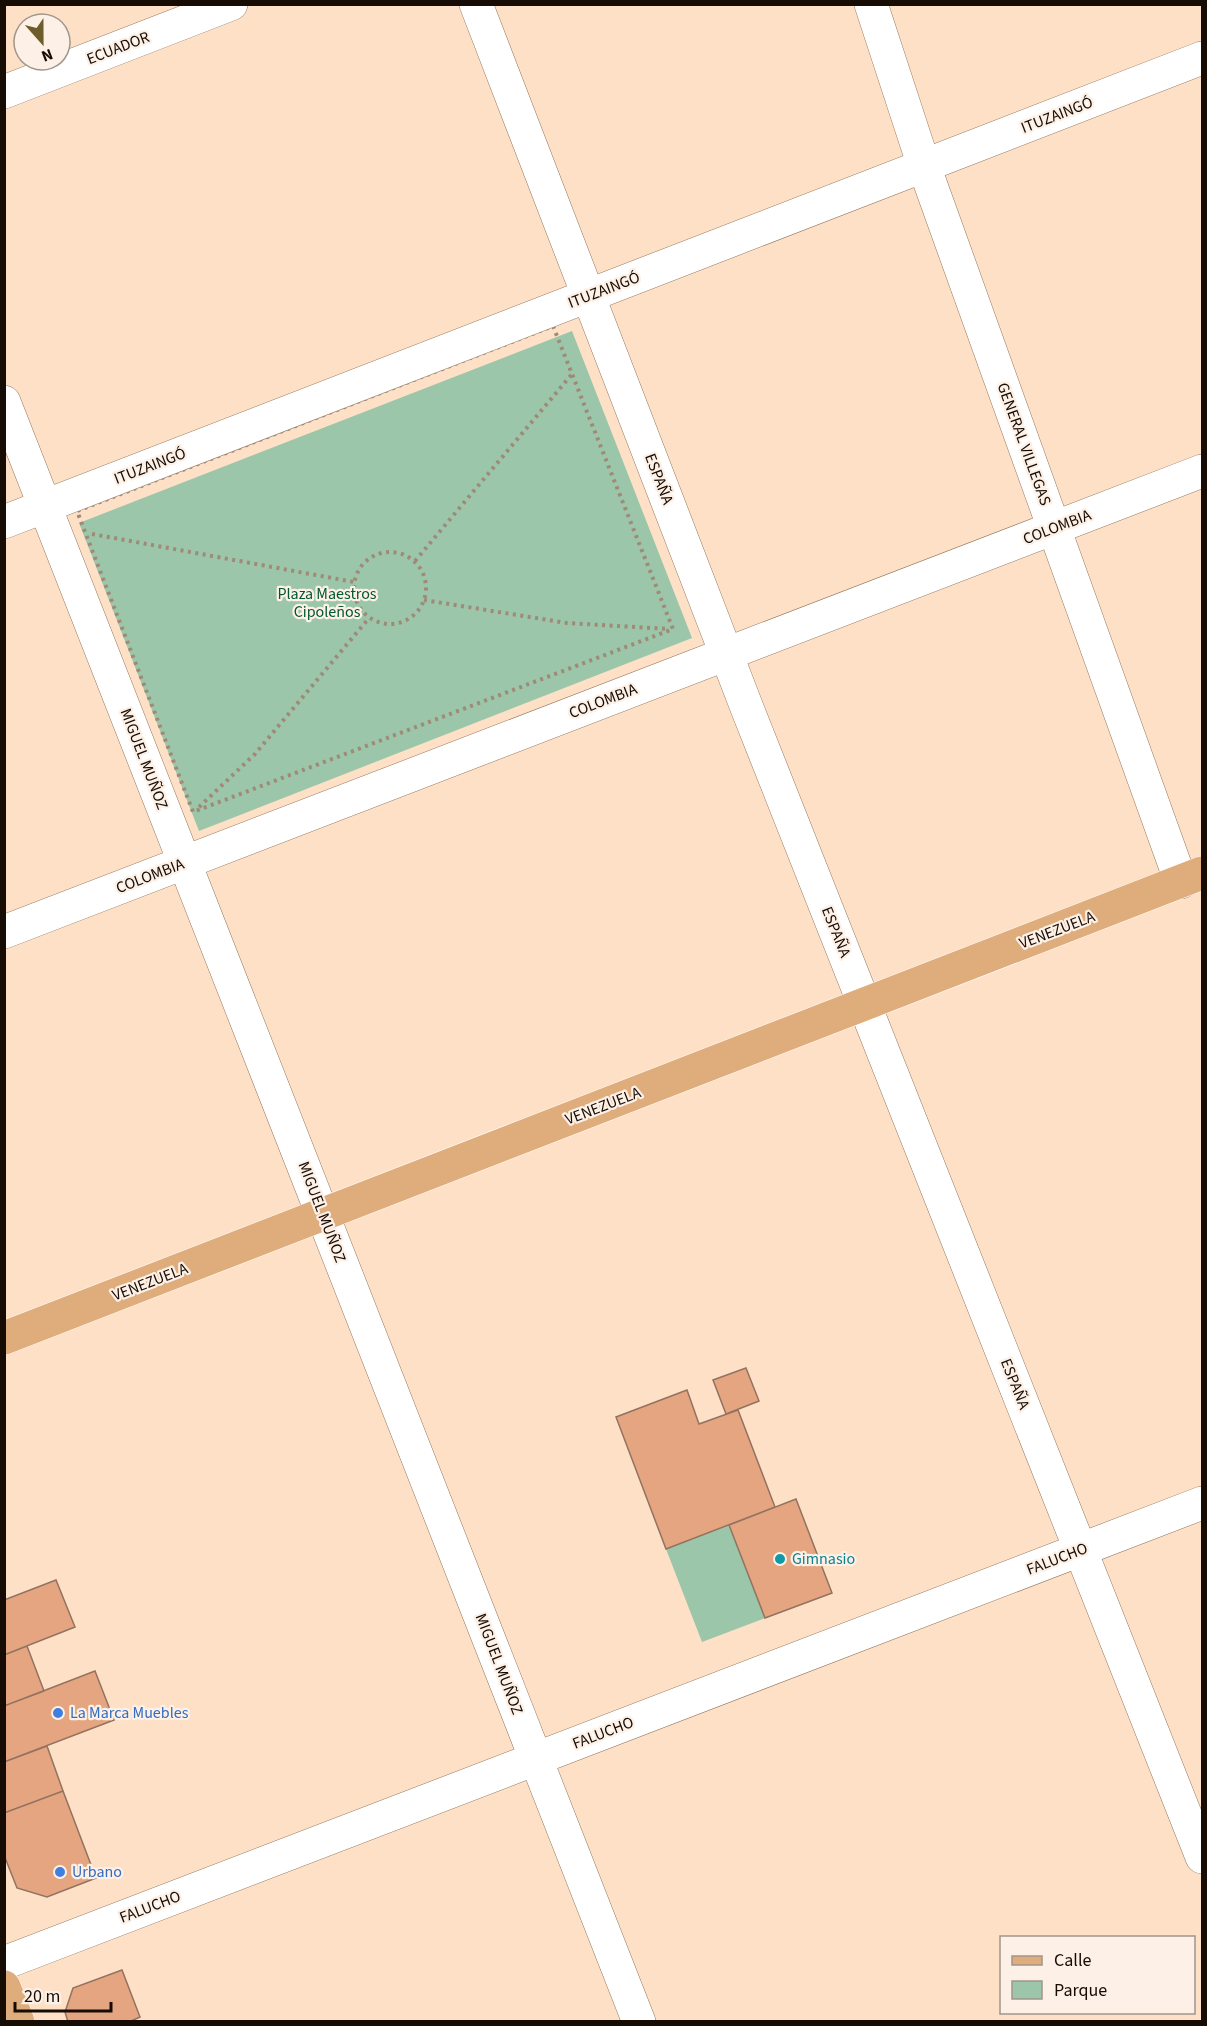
<svg xmlns="http://www.w3.org/2000/svg" width="1207" height="2026" viewBox="0 0 1207 2026" font-family="'Source Sans 3',sans-serif">
<rect width="100%" height="100%" fill="#fde0c5"/>
<!-- green -->
<path fill="#9bc6aa" d="M572,331L692,638L199,831L79,523Z
M729,1525L765,1618L702,1642L666,1549Z"/>
<!-- building -->
<path fill="#e5a580" stroke="#927260" stroke-width="1.5" d="M746,1368L759,1401L726,1414L713,1380Z
M687,1390L699,1424L738,1410L775,1507L666,1549L616,1417Z
M796,1499L832,1593L765,1618L729,1525Z
M56,1580L75,1627L4,1655V1600Z
M27,1646L44,1691L4,1706V1655Z
M95,1671L114,1720L4,1762V1706Z
M47,1746L63,1791L4,1813V1762Z
M63,1791L96,1878L47,1897L17,1888L4,1855V1813Z
M122,1970L140,2017L129,2022H68L65,2012L73,1988Z"/>
<g fill="none" stroke-linecap="round" stroke-linejoin="round">
<!-- minor casing -->
<g stroke="#947a61" stroke-width="34">
<path id="minor" d="M476,4L747,708L1202,1857
M871,4L924,166L1181,882
M4,92L231,4
M4,402L639,2022
M4,522L1202,58
M4,932L1202,471
M4,1963L1202,1503"/>
</g>
<!-- major casing -->
<g stroke="#fff" stroke-width="34">
<path id="major" d="M4,1338L1202,873
M4,1987L18,2022"/>
</g>
<!-- path -->
<path stroke="#9f8a77" stroke-width="4" stroke-dasharray="3 4.5" stroke-linecap="butt" d="M553,326L673,629L193,812L77,511Z
M92,534L354,582
M354 588a36 36 0 1 1 72 0a36 36 0 1 1-72 0Z
M415,561L572,374
M424,600L567,623L669,629
M199,807L255,754L369,618"/>
<!-- minor -->
<use href="#minor" stroke="#fff" stroke-width="33"/>
<!-- major -->
<use href="#major" stroke="#dfac7c" stroke-width="33"/>
</g>
<!-- markers -->
<circle fill="#0f9aa8" stroke="#fdf0e6" stroke-width="2" cx="780" cy="1559" r="6"/>
<g fill="#3f7fe0" stroke="#fdf0e6" stroke-width="2">
<circle cx="58" cy="1713" r="6"/>
<circle cx="60" cy="1872" r="6"/>
</g>
<g text-anchor="middle" dominant-baseline="central" stroke-width="4.5" stroke-linejoin="round" paint-order="stroke">
<!-- street labels -->
<g font-size="16" fill="#160c04" stroke="#fdf0e6">
<text transform="translate(118 48) rotate(-21)">ECUADOR</text>
<text transform="translate(1057 115) rotate(-21)">ITUZAINGÓ</text>
<text transform="translate(604 290) rotate(-21)">ITUZAINGÓ</text>
<text transform="translate(1024 444) rotate(70)">GENERAL VILLEGAS</text>
<text transform="translate(150 466) rotate(-21)">ITUZAINGÓ</text>
<text transform="translate(659 479) rotate(69)">ESPAÑA</text>
<text transform="translate(1057 527) rotate(-21)">COLOMBIA</text>
<text transform="translate(603 701) rotate(-21)">COLOMBIA</text>
<text transform="translate(144 759) rotate(69)">MIGUEL MUÑOZ</text>
<text transform="translate(150 876) rotate(-21)">COLOMBIA</text>
<text transform="translate(1057 930) rotate(-21)">VENEZUELA</text>
<text transform="translate(836 932) rotate(68)">ESPAÑA</text>
<text transform="translate(603 1106) rotate(-21)">VENEZUELA</text>
<text transform="translate(322 1212) rotate(69)">MIGUEL MUÑOZ</text>
<text transform="translate(150 1282) rotate(-21)">VENEZUELA</text>
<text transform="translate(1015 1384) rotate(68)">ESPAÑA</text>
<text transform="translate(1057 1559) rotate(-21)">FALUCHO</text>
<text transform="translate(499 1664) rotate(69)">MIGUEL MUÑOZ</text>
<text transform="translate(603 1733) rotate(-21)">FALUCHO</text>
<text transform="translate(150 1907) rotate(-21)">FALUCHO</text>
</g>
<!-- park labels -->
<g font-size="16" fill="#005833" stroke="#fdf0e6">
<text x="327" y="594">Plaza Maestros<tspan x="327" dy="18">Cipoleños</tspan></text>
</g>
<!-- culture labels -->
<g font-size="16" fill="#0d838f" stroke="#fdf0e6" text-anchor="start">
<text x="792" y="1559">Gimnasio</text>
</g>
<!-- shop labels -->
<g font-size="16" fill="#366cbe" stroke="#fdf0e6" text-anchor="start">
<text x="70" y="1713">La Marca Muebles</text>
<text x="72" y="1872">Urbano</text>
</g>
</g>
<!-- border -->
<rect width="1207" height="2026" fill="none" stroke="#160c04" stroke-width="12"/>
<!-- legend -->
<rect x="1000" y="1936" width="195" height="78" fill="#fdf0e6" stroke="#a1958c" stroke-width="1.5"/>
<rect x="1012" y="1956" width="30" height="9" fill="#dfac7c" stroke="#a1958c" stroke-width="1.5"/>
<text x="1054" y="1966" font-size="18" fill="#160c04">Calle</text>
<rect x="1012" y="1981" width="30" height="18" fill="#9bc6aa" stroke="#a1958c" stroke-width="1.5"/>
<text x="1054" y="1996" font-size="18" fill="#160c04">Parque</text>
<!-- north arrow -->
<g transform="translate(42 42) rotate(159)"><circle r="28" fill="#fdf0e6" stroke="#a1958c" stroke-width="1.5"/>
<path d="M0-4.5L10 22L0 15L-10 22Z" fill="#6c5d2b"/>
<text y="-9" font-size="16" font-weight="bold" text-anchor="middle" fill="#160c04">N</text>
</g>
<!-- scale -->
<path d="M15 2002v9h96v-9" fill="none" stroke="#160c04" stroke-width="3"/>
<text x="24" y="2002" font-size="18" fill="#160c04" stroke="#fdf0e6" stroke-width="4.5" paint-order="stroke">20 m</text>
</svg>
